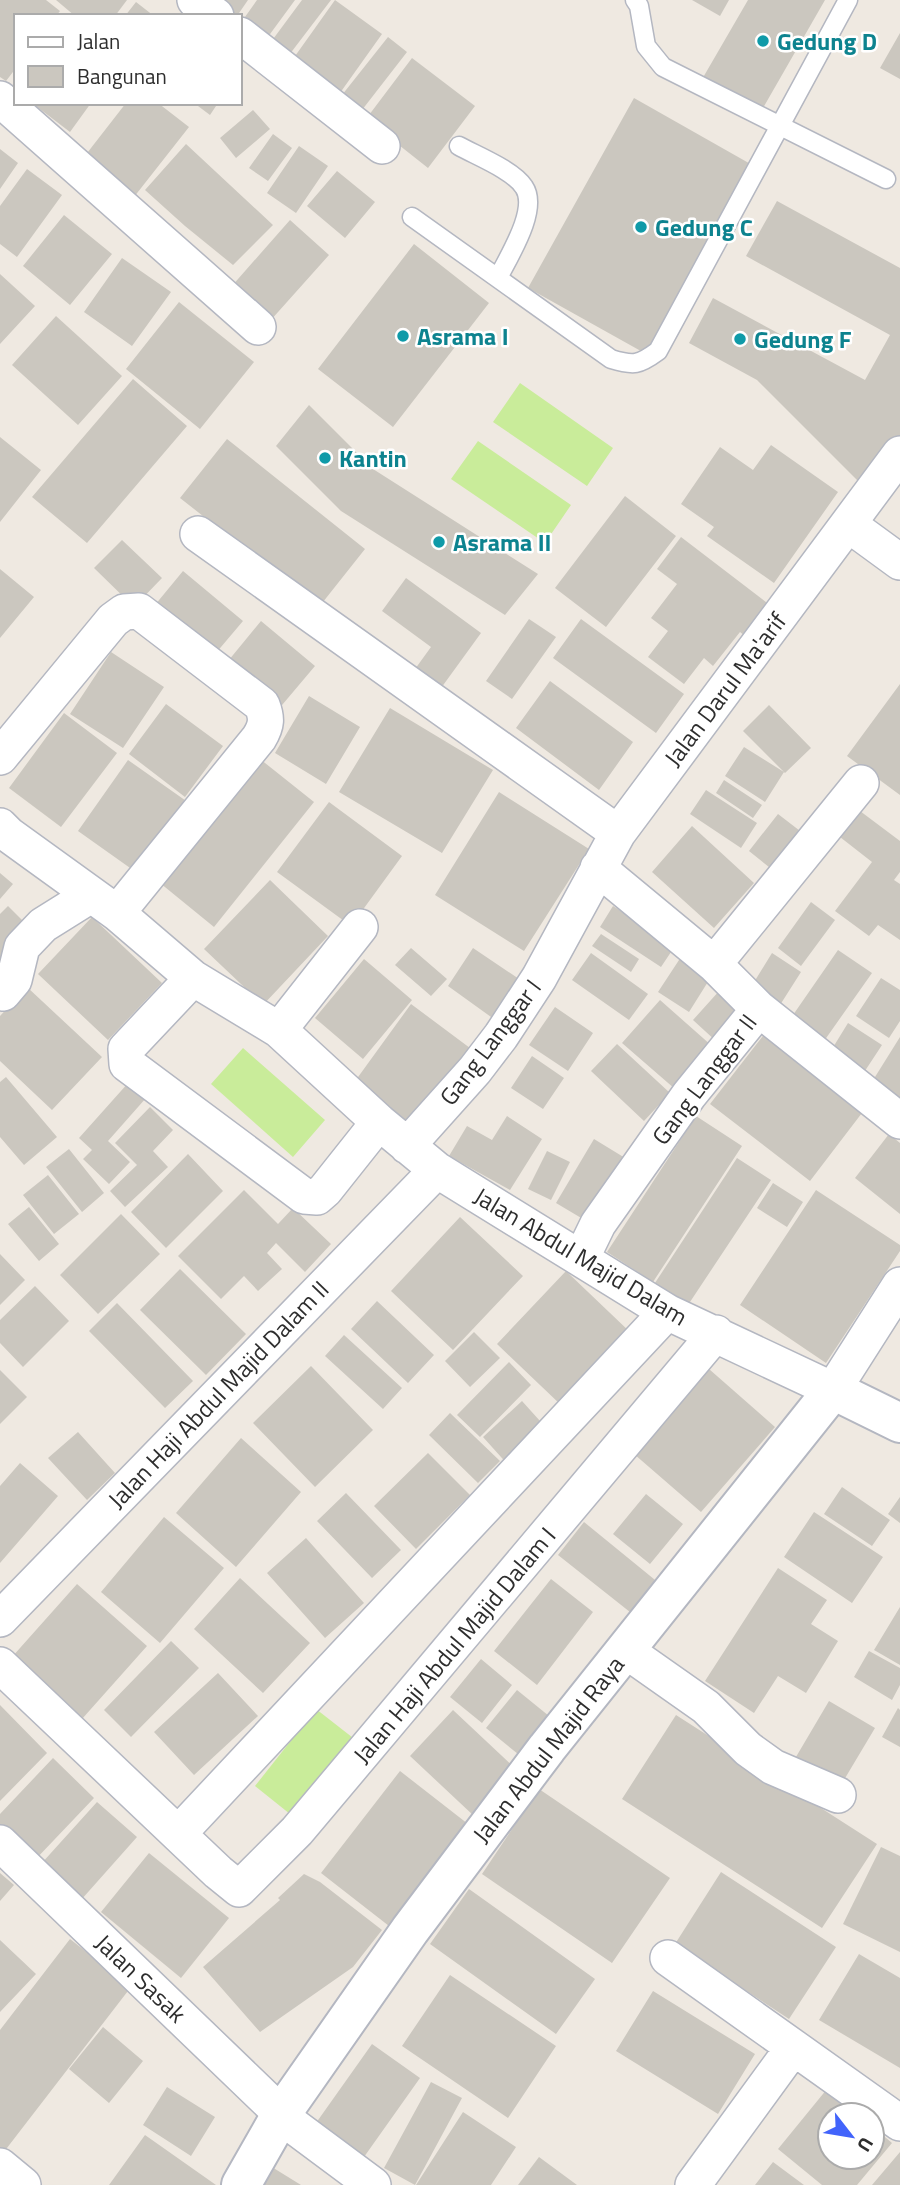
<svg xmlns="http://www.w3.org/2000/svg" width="900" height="2185" viewBox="0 0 900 2185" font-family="'Titillium Web',sans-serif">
<rect width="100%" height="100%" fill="#efe9e1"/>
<!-- pitch -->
<path fill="#c9ec9a" d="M520,383L613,448L587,486L493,422Z
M478,441L571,505L545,543L451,479Z
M243,1048L325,1120L293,1157L211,1084Z
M316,1709L357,1741L295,1818L255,1786Z"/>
<!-- building -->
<path fill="#cbc7bf" d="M0,0H46L60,11L56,16H16V68L6,81L0,77Z
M56,0H127L115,16H75Z
M218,0H248L237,16H225Z
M257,0H295L262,45L240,24Z
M302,0H331L283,63L265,50Z
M335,0L382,34L335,100L288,66Z
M692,0H729L720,16Z
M748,0H825L759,115L701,81Z
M136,2L154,16H125Z
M900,33V79L880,68Z
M388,37L407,52L362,110L342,95Z
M412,58L475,106L428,168L366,119Z
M634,98L754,166L648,355L528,288Z
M32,103H91L70,132Z
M126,103H158L189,127L134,197L84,157Z
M194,103H218L210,115Z
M253,110L270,129L236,158L220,138Z
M273,134L292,148L268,181L249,168Z
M186,144L273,225L233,265L185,226L145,190Z
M299,146L328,166L296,213L267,193Z
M0,149L18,163L0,189Z
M27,169L62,195L17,257L0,244V206Z
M337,171L375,202L345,238L307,206Z
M777,201L900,268V447L861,484L757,380L689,343L713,298L865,380L890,335L746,256Z
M64,215L112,254L70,305L23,266Z
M290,220L329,255L270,321L231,287Z
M414,244L489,303L393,427L318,369Z
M122,258L171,292L132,346L84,312Z
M0,274L35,306L0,344Z
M179,302L254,362L200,429L126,369Z
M56,316L122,376L78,425L12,365Z
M133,379L187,426L87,543L32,497Z
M309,405L373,469L538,574L505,615L341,511L276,446Z
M0,437L41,470L0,522Z
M227,439L365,549L319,607L180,498Z
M771,445L838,492L774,583L707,536L714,527L681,504L720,447L753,470Z
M625,496L676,536L606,627L555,588Z
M681,537L775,609L751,641L740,632L713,666L704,658L684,684L648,657L668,631L651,618L677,584L657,569Z
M122,540L162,578L134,607L94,568Z
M0,569L34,597L0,638Z
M183,571L243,621L210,660L150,611Z
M406,578L481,633L436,695L410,676L431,647L382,611Z
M529,619L556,637L512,699L486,681Z
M581,619L684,694L656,733L553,658Z
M261,621L315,666L277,711L224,666Z
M111,652L164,687L123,748L70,714Z
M550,681L633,742L599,790L516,728Z
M900,684V795L847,756Z
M309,696L360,727L326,784L275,753Z
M166,704L223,746L185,797L129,754Z
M769,705L811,748L785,773L743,731Z
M390,708L493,770L442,853L339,792Z
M64,713L117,753L61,827L9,788Z
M744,747L784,772L765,802L725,776Z
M260,759L314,802L214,927L160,883Z
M128,760L189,803L140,875L78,831Z
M724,780L762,805L753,818L716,793Z
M706,790L757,823L741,848L690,814Z
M499,792L589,849L524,951L435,895Z
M329,802L402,856L351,926L277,872Z
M860,811L900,841V872L894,880L900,884V940L878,925L869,936L835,911L872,862L840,837Z
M778,814L804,834L774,871L749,851Z
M692,826L754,883L714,928L652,872Z
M0,873L13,884L0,899Z
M270,880L328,936L263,1005L204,949Z
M811,902L835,920L801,966L778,948Z
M8,906L32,930L0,962V914Z
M613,906L675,946L661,967L600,927Z
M92,917L162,983L108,1040L38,974Z
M601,934L639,959L631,972L592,946Z
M411,948L447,979L431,996L395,965Z
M473,948L525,983L498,1022L448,986Z
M838,950L872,973L817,1051L784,1028Z
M591,953L648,994L629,1020L572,980Z
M772,953L801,972L780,1005L751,987Z
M681,957L711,977L689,1012L658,992Z
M364,959L412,1000L363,1059L315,1018Z
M881,978L900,990V1021L889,1038L856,1016Z
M27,987L102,1057L52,1110L0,1061V1016Z
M720,990L744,1012L717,1042L693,1020Z
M660,1000L712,1046L675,1089L622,1043Z
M411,1004L474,1051L415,1130L353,1084Z
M555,1007L593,1033L568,1071L529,1045Z
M848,1023L882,1045L857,1083L824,1062Z
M766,1032L865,1109L810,1181L710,1104Z
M900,1037V1115L865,1093Z
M617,1044L670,1093L644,1121L591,1071Z
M532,1056L564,1078L543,1109L511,1088Z
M6,1077L57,1137L24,1165L0,1137V1082Z
M129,1082L146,1098L108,1141L130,1162L109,1184L83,1159L92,1150L79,1138Z
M150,1107L173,1130L153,1151L168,1167L125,1207L110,1191L137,1165L115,1143Z
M507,1116L542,1139L510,1190L449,1156L467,1126L492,1140Z
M696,1116L742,1146L653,1282L607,1252Z
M889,1134L900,1143V1214L855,1178Z
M594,1139L630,1161L593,1225L556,1203Z
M69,1149L104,1193L82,1212L46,1167Z
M547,1151L570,1162L551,1200L528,1189Z
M188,1154L223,1191L166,1248L131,1212Z
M737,1158L771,1180L686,1308L653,1286Z
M48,1175L79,1214L54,1234L23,1195Z
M773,1183L803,1202L787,1227L757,1208Z
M244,1190L278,1224L293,1208L331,1244L305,1272L276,1243L267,1253L282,1269L258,1291L244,1276L221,1299L178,1256Z
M816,1190L900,1245V1251L826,1363L740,1305Z
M29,1207L59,1244L39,1261L8,1224Z
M121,1214L160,1254L98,1314L60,1275Z
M460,1217L523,1276L453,1350L391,1291Z
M0,1254L25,1280L0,1305Z
M180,1269L246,1334L206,1375L140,1310Z
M566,1271L631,1333L562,1406L497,1344Z
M35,1286L69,1321L23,1367L0,1343V1320Z
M377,1301L434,1355L408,1383L351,1329Z
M117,1303L193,1381L165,1408L89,1331Z
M474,1332L500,1358L470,1387L445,1361Z
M344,1335L402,1388L383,1409L325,1356Z
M509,1362L531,1385L480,1437L457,1415Z
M311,1366L373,1430L315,1487L253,1423Z
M709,1369L775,1427L701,1512L634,1454Z
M0,1370L27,1397L0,1424Z
M522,1401L549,1431L510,1467L483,1437Z
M450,1413L500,1461L478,1483L429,1435Z
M78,1432L115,1473L87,1500L48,1458Z
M241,1438L301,1492L236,1567L176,1513Z
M428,1453L470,1495L416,1549L374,1506Z
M20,1463L58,1496L0,1563V1486Z
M842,1487L890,1520L872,1546L824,1514Z
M346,1493L401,1550L372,1578L317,1521Z
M646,1494L683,1524L650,1564L613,1534Z
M900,1497V1523L888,1514Z
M814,1512L883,1557L852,1603L784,1557Z
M164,1517L224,1568L160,1643L101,1592Z
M584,1522L660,1584L635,1616L558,1555Z
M306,1538L364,1603L325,1638L267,1573Z
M778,1568L827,1600L811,1624L838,1641L806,1693L778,1676L754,1713L705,1681Z
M240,1578L310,1643L263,1693L194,1629Z
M551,1579L593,1612L537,1685L494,1651Z
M77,1584L147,1646L82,1719L12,1657Z
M900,1607V1665L874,1650Z
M171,1641L199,1668L131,1737L104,1710Z
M869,1651L900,1668V1685L892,1700L854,1677Z
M481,1659L512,1685L482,1723L450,1697Z
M218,1673L258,1716L194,1775L154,1732Z
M517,1690L549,1716L518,1754L486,1728Z
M829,1701L875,1728L838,1790L793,1762Z
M0,1705L47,1753L0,1801Z
M898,1708L900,1710V1747L882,1737Z
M453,1710L517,1770L474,1816L410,1756Z
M676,1715L877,1844L822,1928L622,1799Z
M53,1758L94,1798L34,1861L0,1828V1814Z
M400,1771L477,1831L398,1933L321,1873Z
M539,1789L670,1878L612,1963L482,1874Z
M97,1802L137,1837L81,1900L41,1864Z
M881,1847L900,1856V1952L843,1924Z
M149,1853L229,1918L181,1978L101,1912Z
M721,1872L836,1947L789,2019L675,1944Z
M0,1873L14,1885L0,1901Z
M304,1874L320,1882L382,1930L353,1967L260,2032L203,1967L280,1900L278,1898Z
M469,1889L595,1979L556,2034L430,1944Z
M70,1939L131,1987L0,2157V2030Z
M0,1940L36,1974L0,2012Z
M859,1954L900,1978V2068L819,2020Z
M450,1975L556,2046L508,2118L402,2046Z
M653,1991L755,2054L718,2114L616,2051Z
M103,2027L143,2061L109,2103L69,2069Z
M372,2044L420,2078L364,2157L316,2123Z
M431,2082L462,2098L415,2185L384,2168Z
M167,2087L215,2117L191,2156L143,2125Z
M827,2089L858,2115H830V2157H872V2126L892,2143L857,2185H822L778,2149Z
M463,2112L516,2147L491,2185H416Z
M145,2135L216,2185H109Z
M900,2152V2185H872Z
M539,2157L577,2185H518Z
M773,2162L804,2185H755Z
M267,2164L301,2185H254Z"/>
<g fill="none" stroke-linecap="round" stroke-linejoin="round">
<!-- lane casing -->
<g stroke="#b4b7c1" stroke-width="21">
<path id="lane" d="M635,0L639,6L646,46L663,67L886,179
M459,146C477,156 513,170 524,187C539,209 509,256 498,278
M412,217L611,359C634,366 639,365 658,351L848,0"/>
</g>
<!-- street casing -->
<g stroke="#b4b7c1" stroke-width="38">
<path id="street" d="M195,0L216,16
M240,35L382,146
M0,99L258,327
M848,524L900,562
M198,534L618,833
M0,757L113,620L124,612L139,611L262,705C267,718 267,725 259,738L117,913
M0,826L9,835L117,913L193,978L279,1030L379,1122L437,1170L667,1312L833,1390L900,1285
M714,964L861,783
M193,978L126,1049L127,1064L304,1196L317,1197L325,1190L379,1122
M3,993L14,980L22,947L43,925L91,895
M759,1009L900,1121
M279,1030L360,927
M407,1146L475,1070L501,1036L539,978L618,833L900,454
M581,1259L598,1224L689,1095L759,1009L714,964L598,868
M0,1619L437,1170
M625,1650L706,1707L748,1749L773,1767L838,1795
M0,1665L218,1872L239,1889L297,1831L716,1333
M178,1834L667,1312
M0,1843L295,2127L373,2185
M668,1958L900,2123
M0,2166L23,2185
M693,2185L793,2048"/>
</g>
<!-- secondary casing -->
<g stroke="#b4b7c1" stroke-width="42">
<path id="secondary" d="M241,2185L282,2113L410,1930L547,1748L833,1390L900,1423"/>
</g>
<!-- lane -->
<use href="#lane" stroke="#fff" stroke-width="18"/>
<!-- street -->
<use href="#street" stroke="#fff" stroke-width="35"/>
<!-- secondary -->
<use href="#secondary" stroke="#fff" stroke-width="38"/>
</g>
<!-- markers -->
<g fill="#0f9aa8" stroke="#fff" stroke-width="2.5">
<circle cx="763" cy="41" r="7"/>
<circle cx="641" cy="227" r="7"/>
<circle cx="403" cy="336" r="7"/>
<circle cx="740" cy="339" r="7"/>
<circle cx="325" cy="458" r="7"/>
<circle cx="439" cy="542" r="7"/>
</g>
<g text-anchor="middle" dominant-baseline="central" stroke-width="5" stroke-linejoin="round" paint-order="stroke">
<!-- culture labels -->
<g font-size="24" font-weight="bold" fill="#0d838f" stroke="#fff" text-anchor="start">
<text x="777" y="41">Gedung D</text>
<text x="655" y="227">Gedung C</text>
<text x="417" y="336">Asrama I</text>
<text x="754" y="339">Gedung F</text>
<text x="339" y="458">Kantin</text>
<text x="453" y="542">Asrama II</text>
</g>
<!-- street labels -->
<g font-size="24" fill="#2e2e2e" stroke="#fff">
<text transform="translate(725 689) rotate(-53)">Jalan Darul Ma'arif</text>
<text transform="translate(490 1042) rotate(-53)">Gang Langgar I</text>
<text transform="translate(704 1079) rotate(-53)">Gang Langgar II</text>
<text transform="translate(581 1256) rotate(31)">Jalan Abdul Majid Dalam</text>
<text transform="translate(218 1394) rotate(-46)">Jalan Haji Abdul Majid Dalam II</text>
<text transform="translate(454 1645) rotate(-50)">Jalan Haji Abdul Majid Dalam I</text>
<text transform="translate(548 1749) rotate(-52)">Jalan Abdul Majid Raya</text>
<text transform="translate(141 1978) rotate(44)">Jalan Sasak</text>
</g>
</g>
<!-- legend -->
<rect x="14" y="14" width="228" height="91" fill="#ffffff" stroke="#ababab" stroke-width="2"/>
<rect x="28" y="37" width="35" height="10" fill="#ffffff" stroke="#ababab" stroke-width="2"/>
<text x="77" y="49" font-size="21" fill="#2e2e2e">Jalan</text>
<rect x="28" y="66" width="35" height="21" fill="#cbc7bf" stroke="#ababab" stroke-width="2"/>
<text x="77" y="84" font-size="21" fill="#2e2e2e">Bangunan</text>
<!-- north arrow -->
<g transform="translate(851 2136) rotate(121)"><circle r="33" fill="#ffffff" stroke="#ababab" stroke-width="2"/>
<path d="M0-5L12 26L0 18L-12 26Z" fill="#4264fb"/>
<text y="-10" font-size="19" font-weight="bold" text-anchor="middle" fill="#2e2e2e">U</text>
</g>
</svg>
